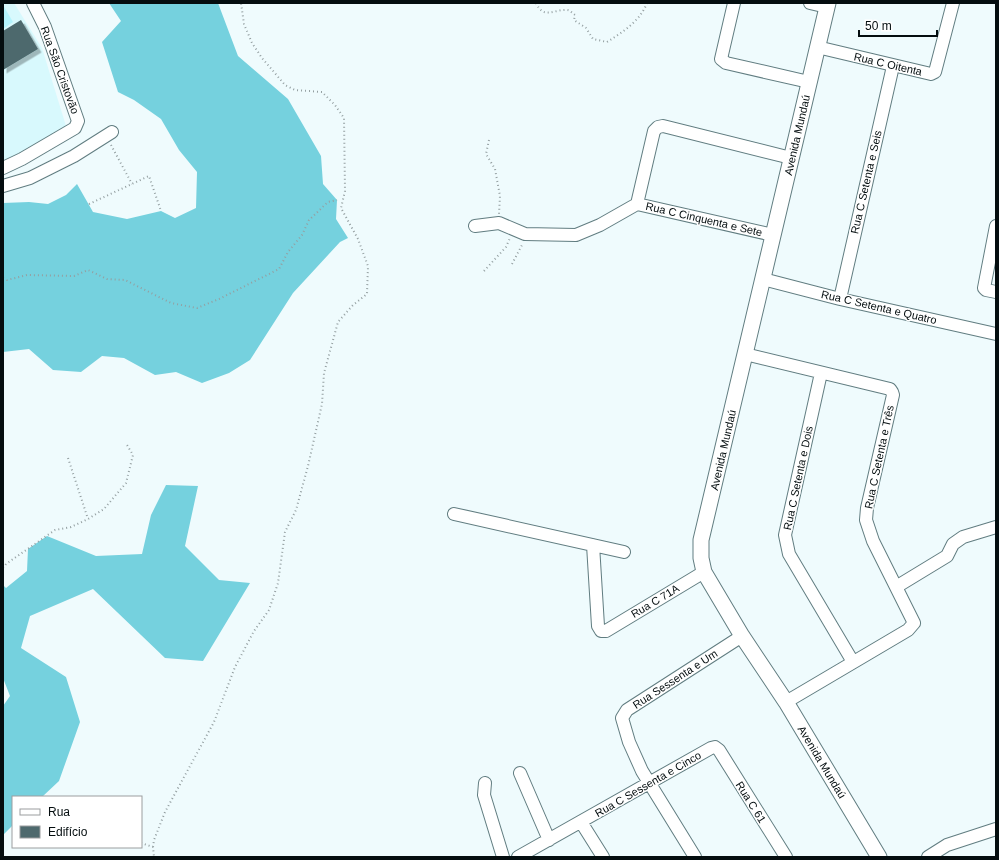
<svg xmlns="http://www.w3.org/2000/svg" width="999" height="860" viewBox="0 0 999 860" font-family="Helvetica,sans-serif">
<defs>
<filter id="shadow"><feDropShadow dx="3.5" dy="3.5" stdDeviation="0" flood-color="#0004"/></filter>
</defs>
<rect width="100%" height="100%" fill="#effbfd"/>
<!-- built -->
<path fill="#d8f9fd" d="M3,3H14L42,48L66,126L3,164Z"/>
<!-- green -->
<path fill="#b4f4fd" d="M3,5L13,22L3,29Z"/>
<!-- forest -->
<path fill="#75d1de" d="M109,3H218L238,56L288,99L321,156L323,184L337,200L336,219L348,238L340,242L293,293L250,360L229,373L202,383L176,372L155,375L124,358L102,356L81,372L53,370L29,349L3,352V203L29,202L48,204L66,195L77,184L93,212L127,219L161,211L175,218L196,208L197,172L179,150L161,119L134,100L118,92L102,42L121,21Z
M166,485L198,486L185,546L219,580L250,583L203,661L165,658L93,589L30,616L21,648L66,677L80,722L59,781L42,797H13V825L3,835V706L10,696L3,678V585L6,588L27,571L28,549L47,536L96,556L142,554L151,515Z"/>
<!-- building -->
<path fill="#4e696d" filter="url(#shadow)" d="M21,20L38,49L3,70V31Z"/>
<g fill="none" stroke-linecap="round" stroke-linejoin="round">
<!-- minor casing -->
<g stroke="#617d81" stroke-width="14">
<path id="minor" d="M734,3L721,59L726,63L809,82
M810,3L827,7
M817,47L931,74L935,72L953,3
M3,168L22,159L75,128L78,121L45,27L33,3
M3,186L30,178L74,156L112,132
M475,226L499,223L525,234L576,235L600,225L637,204
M996,226L984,288L986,290L996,292
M773,235L637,204L654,131L658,127L663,126L791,158
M763,279L840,299L996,334
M840,299L893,66
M745,354L890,389L892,392L893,395L867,508L866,520L873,541L914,623L908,630L786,702
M821,373L785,535L789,554L853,662
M454,514L624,552
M593,545L598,626L601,631H606L704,572
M896,587L947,556L953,544L963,537L996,527
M520,773L549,840
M485,783L484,795L503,857
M581,822L603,857
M518,857L711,748L715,747L719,750L786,857
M695,857L642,771L629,742L622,718L627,710L742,636
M928,857L947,845L996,829"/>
</g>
<!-- tertiary casing -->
<g stroke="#617d81" stroke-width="17">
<path id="tertiary" d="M828,3L701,540V558L704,572L742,636L786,702L879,857"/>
</g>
<!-- path -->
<path stroke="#949fa1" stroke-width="2" stroke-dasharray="1 3" stroke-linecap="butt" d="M536,3C544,20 554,9 567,10C570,10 572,13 575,15L574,20L586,28L593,39L607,42C623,32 640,21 647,3
M489,140L486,154L495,169L500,196L499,214
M111,145L132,184
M89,204L149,176L161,211
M512,264L522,245
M484,271L506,247L510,238
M3,278L7,280L27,275L74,276L88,270L107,279L125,280L171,303L197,308L219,299L279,269L288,252L302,235L309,220L328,202L337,200
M68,458L88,519
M3,568L6,564L55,530L71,527L88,519L104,509L126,483L133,455L127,445
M141,843L153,847L154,857
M153,847L154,840L165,812L214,722L235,667L254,631L269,610L278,583L285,532L296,510L308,466L322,404L324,373L338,322L353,305L367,294L368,266L358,239L341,208L345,191L344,118L335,105L322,92L295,90L285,85L262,58L252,43L244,24L241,3"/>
<!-- minor -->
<use href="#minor" stroke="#fff" stroke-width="12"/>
<!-- tertiary -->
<use href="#tertiary" stroke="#fff" stroke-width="15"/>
</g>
<g text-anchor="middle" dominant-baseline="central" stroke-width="3" stroke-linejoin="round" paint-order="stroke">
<!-- street labels -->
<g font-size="11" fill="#040d0f" stroke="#fff">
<text transform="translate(888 64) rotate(13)">Rua C Oitenta</text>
<text transform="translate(60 70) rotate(70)">Rua São Cristovão</text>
<text transform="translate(797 135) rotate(-77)">Avenida Mundaú</text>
<text transform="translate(866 182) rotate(-77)">Rua C Setenta e Seis</text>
<text transform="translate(704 219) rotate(13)">Rua C Cinquenta e Sete</text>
<text transform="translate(879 307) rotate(13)">Rua C Setenta e Quatro</text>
<text transform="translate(723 450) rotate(-77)">Avenida Mundaú</text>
<text transform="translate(879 457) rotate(-78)">Rua C Setenta e Três</text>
<text transform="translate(798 478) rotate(-78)">Rua C Setenta e Dois</text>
<text transform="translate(655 601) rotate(-31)">Rua C 71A</text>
<text transform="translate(675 679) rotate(-33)">Rua Sessenta e Um</text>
<text transform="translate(822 762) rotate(59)">Avenida Mundaú</text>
<text transform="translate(648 784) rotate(-30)">Rua C Sessenta e Cinco</text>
<text transform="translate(751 802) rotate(58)">Rua C 61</text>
</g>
</g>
<!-- border -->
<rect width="999" height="860" fill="none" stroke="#040d0f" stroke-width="8"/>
<!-- legend -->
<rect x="12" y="796" width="130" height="52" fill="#ffffff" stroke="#9b9e9f"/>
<rect x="20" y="809" width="20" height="6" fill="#ffffff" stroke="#9b9e9f"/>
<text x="48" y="816" font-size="12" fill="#040d0f">Rua</text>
<rect x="20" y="826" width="20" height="12" fill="#4e696d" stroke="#9b9e9f"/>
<text x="48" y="836" font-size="12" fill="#040d0f">Edifício</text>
<!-- scale -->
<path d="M859 30v6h78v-6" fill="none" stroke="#040d0f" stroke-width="2"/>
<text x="865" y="30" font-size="12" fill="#040d0f" stroke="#ffffff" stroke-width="3" paint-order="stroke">50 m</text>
</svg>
